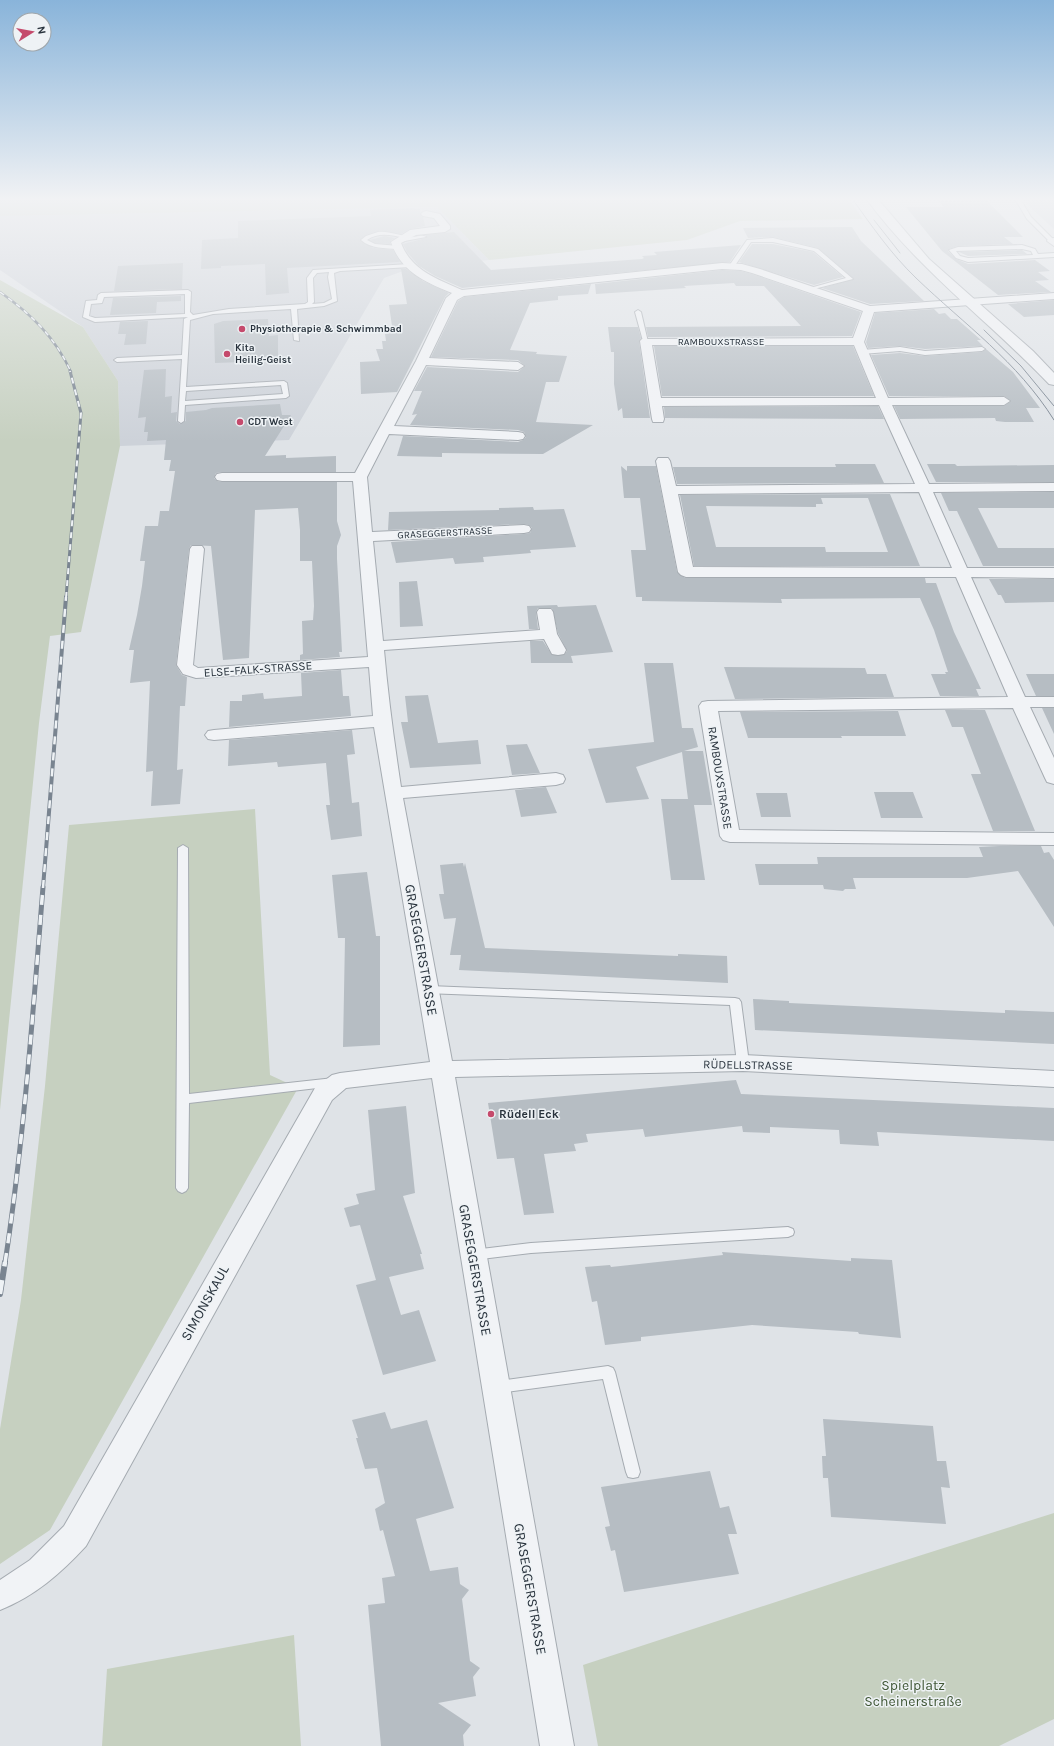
<svg xmlns="http://www.w3.org/2000/svg" width="1054" height="1746" viewBox="0 0 1054 1746" font-family="Karla,sans-serif">
<rect width="100%" height="100%" fill="#dfe3e7"/>
<!-- built -->
<path fill="#cdd2d9" d="M1023,197H1054V229L1030,207Z
M437,207L489,260L414,267L384,278L289,440L120,446L118,381L83,327L0,270V216L4,215Z"/>
<!-- green -->
<path fill="#c6d0c0" d="M0,197H847L863,219L740,221L687,240L489,260L437,207L0,216Z
M0,280L83,327L118,381L120,446L81,632L50,636L39,723L0,1110Z
M255,809L270,1075L298,1088L50,1530L0,1564V1429L21,1300L45,1086L69,825Z
M1054,1513V1719L999,1746H598L583,1665L846,1579Z
M294,1635L301,1746H102L107,1669Z"/>
<!-- building -->
<path fill="#b6bdc3" fill-rule="evenodd" d="M986,200L1023,237H1004L1013,244L958,246L949,249L948,251L956,259L968,264L1035,260L1050,271L1038,272L1049,280L1035,281L1051,292L998,295L942,251L906,207H944L939,201Z
M414,208L415,209H420V214L423,217L425,226L410,229L401,234L378,231L366,235L360,240L373,248L393,250L400,262L287,268L289,293L266,295L265,264L221,266V268L201,269L202,240L238,238V221L371,216L370,210Z
M852,227L861,241L924,301L870,304L822,288L854,279L818,248L773,237L748,238L743,228Z
M454,232L491,270L642,259L644,258L642,256L657,255L654,252L741,245L730,262L462,288L435,276L419,266L407,252L403,244L426,238V235Z
M381,237L385,236L395,238L390,241V244L375,243L370,240Z
M752,244H773L813,252L843,277L814,285L739,262Z
M1022,250L1027,254L968,256L959,252Z
M183,263L182,289L114,291L118,266Z
M401,269H406L423,281L449,293L445,297L397,392L361,394L360,362L380,361L376,349H383L382,341H386L385,334L393,333L389,305L407,304Z
M722,270L741,271L752,274L861,312L852,336L648,337L646,327L801,326L764,286H736L734,283L684,286L686,288L596,294L595,284Z
M591,284L588,294L558,296V300L530,303L510,350L537,352L536,354L567,356L559,382H546L536,422L593,425L543,454L442,453V457L397,456L403,436L518,442L523,440L526,437L524,432L518,430L410,425L417,414L412,415L422,391H414L427,367L518,372L525,366L518,360L431,357L458,301L464,297Z
M181,296V301L157,302L156,313L110,315L113,298Z
M1054,300V315L1024,317L1008,304Z
M934,309L939,314L945,313L951,319H957L981,340H977L983,346L925,349L900,346L868,348L866,342L875,313Z
M268,319L269,336L278,335V356L243,358V362L215,363L214,324L223,321Z
M148,321L146,344L124,345L126,334H118L120,322Z
M608,327H638L641,338L639,341L650,418H623L622,408L618,411L614,384V352H611Z
M654,346H853L874,396H662Z
M986,349L1013,372L1040,408H1026L1034,422H1005L996,421L995,418L900,419L894,406H1004L1011,401L1004,396H889L871,355L900,353L925,356L982,352Z
M166,369L165,397L172,396L171,413L177,412L176,421L180,424L186,421V412L206,410L212,408L280,404L282,415H291L265,456L286,455V458L336,456V472H222L216,473L214,478L217,481L222,482H337V521L341,535L337,546V559L342,652H339L340,657L300,660V655L303,654L302,621L313,620L314,606L312,561H300V530L298,508L255,510L249,658L223,660L211,546L191,545L189,549L176,665L182,675L187,677L185,706H180L177,770L183,769L180,804L151,806L153,771L146,772L150,681L130,683L134,650H129L137,615L142,586L145,561H140L145,526H158L160,511H169L175,471H169L171,460H164L166,440L147,441L148,432H144L146,417L138,418L144,370Z
M878,406L884,419L665,418L664,407Z
M835,464H875L884,483L677,484L673,467H836Z
M927,464H955L957,466L1054,465V482H936Z
M621,466L627,471V466H656L677,572L685,578H925L926,583H936L954,632L981,689H976L979,696H940L931,674H946L945,672H948L934,630L920,598L781,599L782,603L642,601V597H636L631,550H646L640,498H624Z
M1054,492V508H978L998,548H1054V566H983L957,511H949L941,493Z
M890,494L920,566H694L680,495ZM821,498H868L888,552H826L825,547H716L706,506L816,507V504H823Z
M533,507L534,510L564,509L576,547L530,550L531,553L483,557L484,562L455,564L453,558L396,563L391,542L524,534L530,533L532,528L529,525L524,524L388,530L389,512L499,510V508Z
M989,579H1054V602L1005,603L1001,595H998Z
M417,581L423,626L400,627L399,582Z
M557,605L558,607L596,605L613,652L571,656L573,663H531L530,641H543L552,655H564L567,651L558,633L552,608H538L536,612L538,629H529L527,606Z
M644,663H673L682,728H693L698,747L684,751H703L712,805H694L705,880H671L661,799H688L682,752L636,767L649,799L606,803L588,749L654,742Z
M724,667L865,668L867,674H886L894,697L735,699Z
M341,670L343,696H349L351,716L229,727L230,701H242V695L263,693L264,699L302,696L301,673Z
M1026,674H1054V696H1036Z
M428,695L438,743L478,740L481,764L410,768L401,722H408L405,696Z
M1042,708H1054V734Z
M945,710H985L1035,831H993L971,774H981L963,727H952Z
M898,711L906,736H841L842,738H748L740,712Z
M352,730L355,754L347,755L352,803L359,802L362,836L331,840L326,805H330L326,763L278,767L277,762L228,766L229,740Z
M527,744L540,773L512,775L506,745Z
M546,787L557,813L521,817L515,790Z
M874,792H913L923,818H881Z
M756,793H787L791,817H761Z
M999,846H1041L1044,853L1049,852L1054,860V927L1018,871L967,878H853L856,889H845L843,891L824,889L823,885H759L755,864H818L817,857H983L979,847Z
M463,863L464,867L465,863L485,948L678,956V954L727,956L728,983L459,970L461,955H450L456,918L444,919L439,894H444L440,865Z
M367,872L376,936H380V1045L343,1047L345,938H338L332,875Z
M753,999L789,1001V1003L1005,1013V1010L1054,1012V1044L755,1030Z
M736,1080L741,1094L1054,1108V1141L877,1132L879,1146L840,1144L839,1130L770,1127V1133L743,1132L742,1126L645,1137L643,1129L586,1134L588,1142L574,1144L576,1151L544,1154L554,1213L524,1215L514,1158L497,1159L488,1103Z
M406,1106L415,1193L403,1196L422,1254H420L424,1269L389,1277L401,1315L419,1310L436,1361L383,1375L356,1285L376,1280L360,1225L350,1227L344,1208L359,1204L356,1194L375,1190L368,1110Z
M722,1252L851,1261V1258L892,1260L901,1338L859,1334L858,1332L752,1325L641,1337V1341L605,1345L597,1301L592,1302L585,1267L610,1265L611,1267L723,1255Z
M385,1412L391,1429L427,1420L454,1508L416,1519L430,1571L458,1567L460,1584L469,1590L462,1599L470,1661L480,1668L473,1677L476,1696L438,1703L471,1725L463,1735L464,1746H381L368,1605L385,1603L382,1578L395,1576L383,1530L380,1531L375,1509L385,1503L377,1468L365,1469L356,1438H358L352,1420Z
M823,1419L933,1426L937,1461H946L950,1488L941,1487L946,1524L831,1517L828,1478H823L822,1456H826Z
M710,1471L720,1508L729,1506L737,1534H728L739,1574L624,1592L615,1550L611,1551L605,1527L610,1526L601,1487Z"/>
<g fill="none" stroke-linecap="round" stroke-linejoin="round">
<!-- service casing -->
<g stroke="#a5abb1" stroke-width="2">
<path id="service" d="M1014,197H1019L1031,217L1054,240V242H1050L1027,219Z
M378,232C390,231 400,236 410,237C415,238 420,234 426,237L399,242L397,239L404,238C392,235 378,232 367,240L375,244L399,246L397,249C385,248 371,249 361,240L366,236Z
M773,238L818,249L853,279L810,290V288L846,278L814,251L773,242H751L734,267L729,266L747,240Z
M1022,245L1035,249L1038,254L1054,253V257L968,262L956,258L949,250L958,247ZM1022,249L1031,251L1033,255L968,258L960,256L956,251Z
M409,264L411,265V267L340,271L334,273L337,301L324,306L297,309L299,341L294,340L291,309L213,314L190,320L186,387L284,381L287,383L289,396L286,398L185,405L184,421L181,423L178,421L182,359L117,362L114,360L117,358L182,355L184,319L188,317L95,322L83,317L86,301L97,300L98,295L101,293L188,290L191,292L190,312L193,315L229,309L305,304L308,302L307,278L313,270ZM329,272L328,277L332,299L324,303L312,304L314,302L313,278L317,273ZM185,294V314L95,318L89,316L91,304L102,303L104,297ZM281,385L283,394L185,401L186,391Z
M638,310L641,312L648,342L643,341L635,312Z
M900,347L925,351L982,347L985,349L982,351L925,355L900,351L862,354L859,352L862,350Z
M183,845L188,848L189,1094L334,1078L338,1079L340,1082L338,1085L334,1086L189,1103L188,1188L186,1191L182,1193L178,1191L176,1188L178,848Z
M429,986L735,998L739,999L741,1002L749,1063L747,1066H739L737,1063L730,1005L425,993L424,990Z
M788,1227L793,1229L794,1232L793,1235L788,1237L531,1253L473,1260L468,1259L467,1255L468,1251L473,1250L531,1243Z
M608,1366L613,1368L615,1372L640,1472L638,1477L633,1478L628,1477L626,1472L603,1379L498,1393L493,1391L491,1387L493,1383L498,1381Z"/>
</g>
<!-- minor casing -->
<g stroke="#a5abb1" stroke-width="2">
<path id="minor" d="M426,211L440,214L450,226V229L445,232L416,235L401,243C411,270 437,279 462,290L722,263L742,264L760,269L870,306L1054,293V299L874,312L864,342L888,398L1004,397L1010,401L1004,405H892L929,484L1054,483V491L933,492L967,568H1054V578L971,577L1025,697H1054V707H1030L1054,758V784L1047,782L1045,778L1013,708L718,711L739,830L1054,833V845L730,842L723,840L720,836L699,706L702,702L708,701L1008,697L956,577H686L681,575L678,572L656,461L658,458H668L670,461L676,486L915,484L879,405L662,406L664,419L663,422H653L652,419L640,341L642,339L853,338L863,311L752,273L741,270L722,269L464,296L457,300L429,358L518,362L524,366L518,370L426,365L394,426L518,432L523,433L525,436L523,439L518,440L389,434L367,477L372,532L524,525L529,526L531,529L529,532L524,533L373,541L383,641L540,630L537,612L539,609H551L553,612L557,634L566,650L564,654L558,655L552,654L544,639L384,650C388,695 394,741 401,787L556,773L563,775L565,779L563,783L556,785L403,798L452,1061L743,1055L1054,1071V1087L743,1071L455,1077L574,1746H540L432,1078L346,1088L332,1100L86,1546C61,1573 35,1596 0,1610V1580L30,1560L64,1526L315,1088L332,1075L340,1073L430,1062L374,727L214,740L208,739L205,735L208,731L214,730L373,716L369,667L196,678L183,674L177,665L190,549L192,546H202L204,549L193,665L198,668L368,657L353,481H222L217,480L215,477L217,474L222,473H355L416,361L446,298L452,293C425,282 401,272 391,242L410,230L440,226L434,218L423,216L421,214L423,212ZM652,345H854L876,398H661ZM919,492L952,568L693,567L678,494Z
M1054,238V246L1047,241L1048,239Z"/>
</g>
<!-- tertiary casing -->
<g stroke="#a5abb1" stroke-width="2">
<path id="tertiary" d="M865,197H876L929,259L1033,351L1054,373V385L1049,384C989,321 917,269 865,197Z"/>
</g>
<!-- service -->
<use href="#service" fill="#f1f3f6" fill-rule="evenodd"/>
<!-- minor -->
<use href="#minor" fill="#f1f3f6" fill-rule="evenodd"/>
<!-- tertiary -->
<use href="#tertiary" fill="#f1f3f6" fill-rule="evenodd"/>
<!-- tram -->
<path stroke="#798490" stroke-width="1" d="M851,197C871,225 891,254 916,278C965,325 1017,361 1054,420
M874,220L900,253
M984,330L1021,366L1054,406"/>
<!-- rail-far4 casing -->
<g stroke="#798490" stroke-width="2.5">
<path id="rail-far4" d="M0,292C31,314 55,337 71,372"/>
</g>
<!-- rail-far3 casing -->
<g stroke="#798490" stroke-width="3">
<path id="rail-far3" d="M66,598L81,413L70,371"/>
</g>
<!-- rail-far2 casing -->
<g stroke="#798490" stroke-width="4">
<path id="rail-far2" d="M43,888L66,597"/>
</g>
<!-- rail-far1 casing -->
<g stroke="#798490" stroke-width="5">
<path id="rail-far1" d="M5,1263C24,1138 33,1013 43,887"/>
</g>
<!-- rail casing -->
<g stroke="#798490" stroke-width="6">
<path id="rail" d="M0,1294L5,1262"/>
</g>
<!-- rail-far4 -->
<use href="#rail-far4" stroke="#eef2f5" stroke-width="1.5" stroke-dasharray="5" stroke-linecap="butt"/>
<!-- rail-far3 -->
<use href="#rail-far3" stroke="#eef2f5" stroke-width="2" stroke-dasharray="6" stroke-linecap="butt"/>
<!-- rail-far2 -->
<use href="#rail-far2" stroke="#eef2f5" stroke-width="2.5" stroke-dasharray="8" stroke-linecap="butt"/>
<!-- rail-far1 -->
<use href="#rail-far1" stroke="#eef2f5" stroke-width="3.5" stroke-dasharray="10" stroke-linecap="butt"/>
<!-- rail -->
<use href="#rail" stroke="#eef2f5" stroke-width="4.5" stroke-dasharray="14" stroke-linecap="butt"/>
</g>
<!-- sky -->
<linearGradient id="sky" x2="0" y2="1"><stop stop-color="#89b4da"/><stop offset="0.45" stop-color="#f1f2f4"/><stop offset="1" stop-color="#f1f2f4" stop-opacity="0"/></linearGradient>
<rect width="1054" height="442" fill="url(#sky)"/>
<!-- markers -->
<g fill="#c54a6c" stroke="#eef2f5" stroke-width="1.5">
<circle cx="242" cy="329" r="4"/>
<circle cx="227" cy="354" r="4"/>
<circle cx="240" cy="422" r="4"/>
<circle cx="491" cy="1114" r="4"/>
</g>
<g text-anchor="middle" dominant-baseline="central" stroke-width="3" stroke-linejoin="round" paint-order="stroke">
<!-- far-poi labels -->
<g font-size="10" font-weight="bold" fill="#29333d" stroke="#eef2f5" text-anchor="start">
<text x="250" y="329">Physiotherapie &amp; Schwimmbad</text>
<text x="235" y="348">Kita<tspan x="235" dy="12">Heilig-Geist</tspan></text>
<text x="248" y="422">CDT West</text>
</g>
<!-- far-street labels -->
<g font-size="10" fill="#29333d" stroke="#eef2f5">
<text x="721" y="342">RAMBOUXSTRASSE</text>
<text transform="translate(445 533) rotate(-3)">GRASEGGERSTRASSE</text>
</g>
<!-- street labels -->
<g font-size="12" fill="#29333d" stroke="#eef2f5">
<text transform="translate(258 669) rotate(-4)">ELSE-FALK-STRASSE</text>
<text transform="translate(720 778) rotate(81)">RAMBOUXSTRASSE</text>
<text transform="translate(748 1065) rotate(1)">RÜDELLSTRASSE</text>
</g>
<!-- poi labels -->
<g font-size="12" font-weight="bold" fill="#29333d" stroke="#eef2f5" text-anchor="start">
<text x="499" y="1114">Rüdell Eck</text>
</g>
<!-- near-street labels -->
<g font-size="14" fill="#29333d" stroke="#eef2f5">
<text transform="translate(421 950) rotate(80)">GRASEGGERSTRASSE</text>
<text transform="translate(475 1270) rotate(80)">GRASEGGERSTRASSE</text>
<text transform="translate(205 1303) rotate(-61)">SIMONSKAUL</text>
<text transform="translate(530 1589) rotate(80)">GRASEGGERSTRASSE</text>
</g>
<!-- near-park labels -->
<g font-size="14" fill="#415837" stroke="#eef2f5">
<text x="913" y="1685">Spielplatz<tspan x="913" dy="16">Scheinerstraße</tspan></text>
</g>
</g>
<!-- north arrow -->
<g transform="translate(32 32) rotate(79)"><circle r="19" fill="#eef2f5" stroke="#9fa6ab"/>
<path d="M0-3L7 15L0 10L-7 15Z" fill="#c54a6c"/>
<text y="-6" font-size="11" font-weight="bold" text-anchor="middle" fill="#29333d">N</text>
</g>
</svg>
